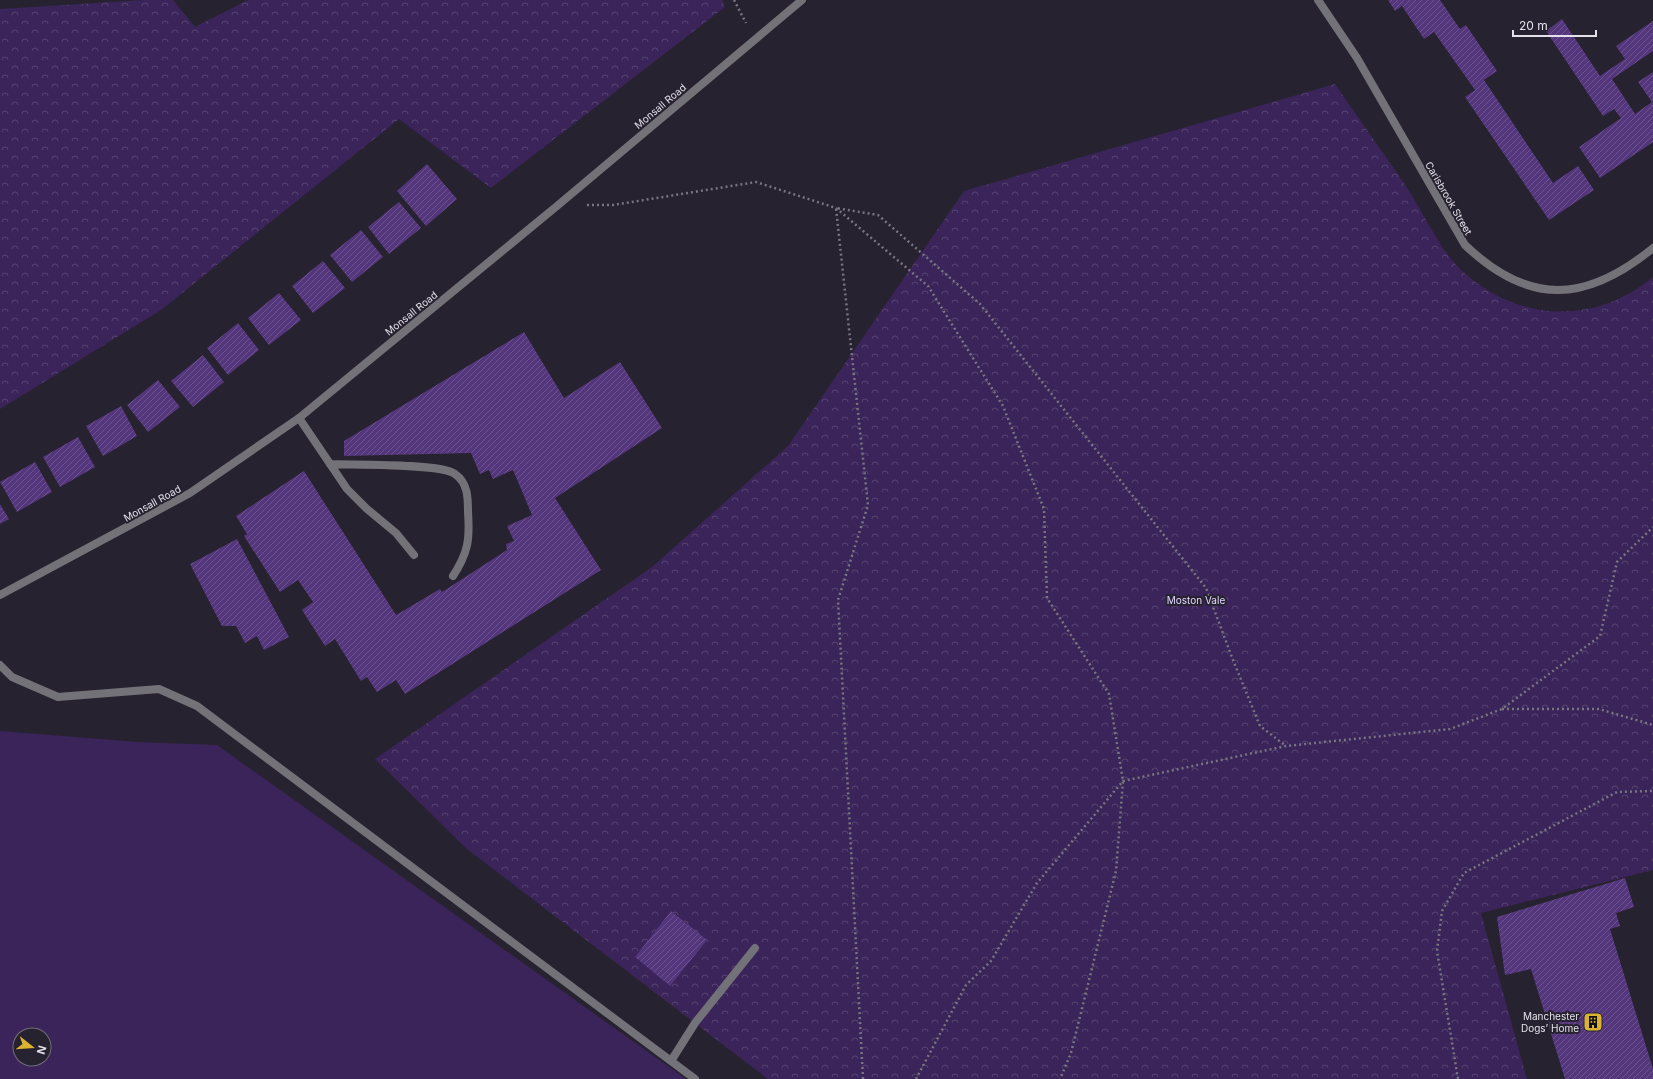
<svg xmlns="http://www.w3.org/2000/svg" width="1653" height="1079" viewBox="0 0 1653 1079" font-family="Inter,sans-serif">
<defs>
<pattern id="forest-crowns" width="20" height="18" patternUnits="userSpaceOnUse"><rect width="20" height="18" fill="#3a2459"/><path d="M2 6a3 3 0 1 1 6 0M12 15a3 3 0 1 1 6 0" fill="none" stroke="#564471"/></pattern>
<pattern id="building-hatch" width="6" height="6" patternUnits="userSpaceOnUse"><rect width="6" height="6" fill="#54367c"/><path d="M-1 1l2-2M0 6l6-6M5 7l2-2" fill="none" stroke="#6c538f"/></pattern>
</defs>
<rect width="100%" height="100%" fill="#27222f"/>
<!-- grass -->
<path fill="#3a2459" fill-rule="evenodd" d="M0,731L138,742L217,745L686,1079H0ZM20,1035H44V1059H20Z"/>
<!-- forest -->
<path fill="url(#forest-crowns)" d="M144,0H173L195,27L248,0H722L725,7L491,188L399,119L161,310L0,409V9Z
M1335,84C1360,121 1387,157 1411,194C1425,217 1442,252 1461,270C1517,322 1594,326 1653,277V870L1481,913L1527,1079H768L467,849L375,759L652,567L788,446L964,191Z"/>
<!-- building -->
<path fill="url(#building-hatch)" d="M1388,0H1440L1460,29L1466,25L1497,71L1484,80L1553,183L1578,166L1594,190L1549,220L1465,97L1475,90L1434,32L1424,39L1402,6L1395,11Z
M1562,19L1600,76L1625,59L1616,46L1653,21V51L1612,79L1635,114L1652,102L1638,82L1653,72V142L1600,178L1579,147L1621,118L1614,109L1603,116L1546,31Z
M427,164L457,199L426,226L397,191Z
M399,202L421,228L389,254L368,227Z
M361,230L383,257L352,282L330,255Z
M323,261L345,288L313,313L292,286Z
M279,293L301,320L269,345L248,318Z
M238,323L259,350L228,375L207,348Z
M524,332L564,398L620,362L662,428L555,498L601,570L405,694L396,680L377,692L367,677L361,681L335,639L325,646L302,610L313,602L298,580L280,592L244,536L247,534L236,516L304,471L396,615L440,589L442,592L507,550L506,544L514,541L507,526L532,515L513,470L493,479L489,470L480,474L471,453L344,456V441Z
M203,355L224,382L193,407L171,381Z
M158,380L180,407L148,432L127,405Z
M121,406L137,436L103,456L86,426Z
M78,437L95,467L60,487L43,457Z
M35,462L52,492L17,512L0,482Z
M0,504L9,519L0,524Z
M237,539L289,637L264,650L257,636L245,643L236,626H222L190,564Z
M1625,878L1634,907L1616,913L1620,926L1610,929L1653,1069V1079H1565L1531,969L1505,975L1497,917Z
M671,911L707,940L670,986L635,957Z"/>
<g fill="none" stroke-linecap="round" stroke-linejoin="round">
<!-- path -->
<path stroke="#797580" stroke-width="2.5" stroke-dasharray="2 3" stroke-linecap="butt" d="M734,0L746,23
M587,205H613L756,182L836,208L928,286L1003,406L1044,509L1047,598L1109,694L1123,781L1116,871L1071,1053L1060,1079
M1502,709H1599L1653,725
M863,1079L838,600L868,505L836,208L878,215L980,304L1206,588L1233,660L1260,726L1286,746
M916,1079L966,985L991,961L1037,883L1123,781L1286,746L1450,729L1502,709L1600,636L1617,562L1653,527
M1458,1079L1437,951L1442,911L1464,873L1617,792L1653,791"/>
<!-- service -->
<path stroke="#747279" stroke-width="8" d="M299,418L347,489L367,509L396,533L414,555
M330,464C352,465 441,463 455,474C468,483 468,498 468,512C470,540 468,553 453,576
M0,665L12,677L58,697L159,689L197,706L695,1079
M671,1061L695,1023L755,948"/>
<!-- minor -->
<path stroke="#747279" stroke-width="8" d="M1318,0L1357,58L1465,245C1529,306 1586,303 1653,248
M0,595L190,493L299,418L557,206L802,0"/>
</g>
<!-- icons -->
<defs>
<g id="building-square" transform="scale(1)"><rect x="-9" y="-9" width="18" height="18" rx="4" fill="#dab333" stroke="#27222f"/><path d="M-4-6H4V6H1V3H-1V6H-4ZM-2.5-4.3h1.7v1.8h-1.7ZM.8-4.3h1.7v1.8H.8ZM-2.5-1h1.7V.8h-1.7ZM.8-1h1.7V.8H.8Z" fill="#111"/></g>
</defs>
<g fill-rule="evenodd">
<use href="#building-square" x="1593" y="1022"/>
</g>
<g text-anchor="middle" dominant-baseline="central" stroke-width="4" stroke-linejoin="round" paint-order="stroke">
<!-- street labels -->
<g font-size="10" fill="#e4e1ea" stroke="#27222f">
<text transform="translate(660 106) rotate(-40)">Monsall Road</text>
<text transform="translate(1449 198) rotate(60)">Carisbrook Street</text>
<text transform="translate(411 313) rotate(-39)">Monsall Road</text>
<text transform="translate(152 503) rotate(-29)">Monsall Road</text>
</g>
<!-- park labels -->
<g font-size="10" fill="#e3d5ff" stroke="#27222f">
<text x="1196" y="600">Moston Vale</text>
</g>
<!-- poi labels -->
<g font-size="10" fill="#e4e1ea" stroke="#27222f" text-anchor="end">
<text x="1579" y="1016">Manchester<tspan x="1579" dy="12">Dogs’ Home</tspan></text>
</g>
</g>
<!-- north arrow -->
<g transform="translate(32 1047) rotate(107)"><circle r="19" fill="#27222f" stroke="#736e7a"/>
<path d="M0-3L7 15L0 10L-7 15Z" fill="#dab333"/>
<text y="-6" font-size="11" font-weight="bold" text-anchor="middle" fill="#e4e1ea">N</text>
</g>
<!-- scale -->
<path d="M1513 30v6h83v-6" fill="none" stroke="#e4e1ea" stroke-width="2"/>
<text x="1519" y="30" font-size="12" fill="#e4e1ea" stroke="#27222f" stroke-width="3" paint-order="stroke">20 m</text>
</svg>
